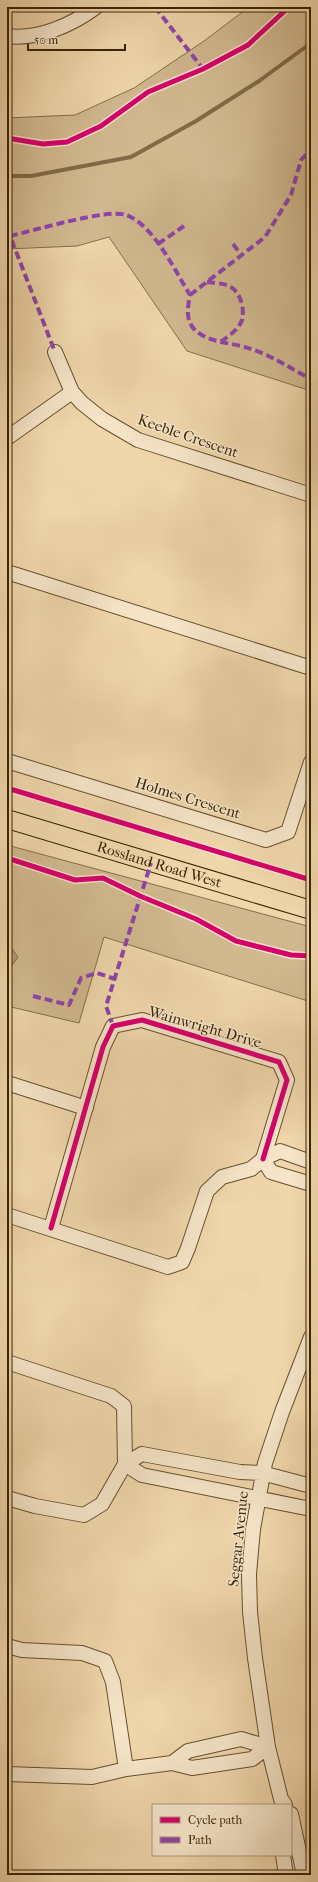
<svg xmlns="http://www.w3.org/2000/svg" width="318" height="1882" viewBox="0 0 318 1882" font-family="'IM FELL French Canon',serif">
<rect width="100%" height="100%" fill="#f0d6ab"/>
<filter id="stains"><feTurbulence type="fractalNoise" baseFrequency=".005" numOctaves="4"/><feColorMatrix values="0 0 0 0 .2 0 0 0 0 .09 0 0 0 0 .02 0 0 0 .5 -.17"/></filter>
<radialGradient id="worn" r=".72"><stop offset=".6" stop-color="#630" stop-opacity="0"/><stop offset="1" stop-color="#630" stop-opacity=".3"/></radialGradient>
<!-- green -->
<path fill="#d1b88f" stroke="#856e4a" d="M249,7H311V391L187,351L109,237L77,246L7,249V118L75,115L134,88L204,41Z
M7,845L311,927V1002L104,937L79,1023L7,1006Z"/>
<!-- water -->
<path fill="#b29973" stroke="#826a47" d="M7,942L18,957L10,968L7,967Z"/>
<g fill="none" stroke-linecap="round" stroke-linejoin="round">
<!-- stream -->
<path stroke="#826a47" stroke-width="4" d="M7,176H31L131,157L196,121L259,81L311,43"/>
<!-- minor casing -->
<g stroke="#67502f" stroke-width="16">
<path id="minor" d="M7,36C38,40 72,25 96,7
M55,352L72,392L82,403L102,419L138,440L311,495
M7,438L72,392
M7,572L311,668
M7,761L266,840L288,832L311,762
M7,1083L86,1108
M263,1159L271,1172L311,1184
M7,1215L168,1267L182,1262L188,1248L207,1191L222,1177L251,1169L263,1159L280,1151L311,1162
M51,1228L103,1047L113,1026L142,1020L279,1062L287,1080L263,1159
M7,1362L111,1396L124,1406L125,1464
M125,1464L142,1475L311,1509
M7,1498L35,1506L84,1515L102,1504L125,1464L142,1454L240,1472L262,1473L311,1486
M7,1646L22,1650L82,1653L105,1661L113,1682L126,1769
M172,1763L188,1751L241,1739L268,1747
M7,1774L92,1777L126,1769L172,1763L192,1768L252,1759L268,1747
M285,1805L281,1799L268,1747L255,1658L250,1612L249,1574L253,1529L265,1463L282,1412L311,1337
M291,1814L304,1875
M283,1855L286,1875"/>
</g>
<!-- major casing -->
<g stroke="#392406" stroke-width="20">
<g id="major">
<path id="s1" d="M7,819L311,910"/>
</g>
</g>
<!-- minor -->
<use href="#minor" stroke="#f5e4c8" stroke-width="14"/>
<!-- major -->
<use href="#major" stroke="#f0d6ab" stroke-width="18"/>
<!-- quiet -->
<path stroke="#8e44ad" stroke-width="4" stroke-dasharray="8 4" stroke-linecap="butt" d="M155,7L203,69
M7,217L10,236L55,352
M10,236C33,231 108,208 126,215C154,225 175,271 190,295C188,306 185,319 194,329C209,344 233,342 251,349C273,356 291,369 311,379
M158,244L184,226
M233,244L242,256
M207,282C213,283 223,283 229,286C240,291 245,308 242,320C239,329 228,337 220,342
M190,295L265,237L291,195L301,160L311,149
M33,996L69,1005L81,978L97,973L115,979
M113,1026L106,1006L151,863"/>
<!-- cycleway casing -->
<g stroke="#f5e4c8" stroke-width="8">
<path id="cycleway" d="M7,138L43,144L67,142L101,126L148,92L203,69L248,45L289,7
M7,788L311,880
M7,858L75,880L103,878L140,896L196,919L236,941L291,955L311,956
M51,1228L103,1047L113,1026L142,1020L279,1062L287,1080L263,1159"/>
</g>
<!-- cycleway -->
<use href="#cycleway" stroke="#d6006c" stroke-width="5"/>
</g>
<g text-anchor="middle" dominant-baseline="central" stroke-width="3" stroke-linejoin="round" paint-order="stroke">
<!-- street labels -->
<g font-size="15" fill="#392406" stroke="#f5e4c8">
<text transform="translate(188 436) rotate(19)">Keeble Crescent</text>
<text transform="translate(188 798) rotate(17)">Holmes Crescent</text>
<text stroke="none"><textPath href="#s1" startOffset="159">Rossland Road West</textPath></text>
<text transform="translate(205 1027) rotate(16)">Wainwright Drive</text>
<text transform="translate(238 1539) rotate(-84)">Seggar Avenue</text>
</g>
</g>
<!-- margin -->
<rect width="318" height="1882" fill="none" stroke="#f0d6ab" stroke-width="24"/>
<rect x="8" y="8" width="302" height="1866" fill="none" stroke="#392406" stroke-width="2"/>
<rect x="12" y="12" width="294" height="1858" fill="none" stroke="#392406"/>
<!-- legend -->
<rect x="152" y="1804" width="140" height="52" fill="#f5e4c8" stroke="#aa977a"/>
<rect x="160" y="1817" width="20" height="6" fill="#d6006c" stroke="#aa977a"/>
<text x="188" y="1824" font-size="12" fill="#392406">Cycle path</text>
<rect x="160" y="1837" width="20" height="6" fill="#8e44ad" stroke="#aa977a"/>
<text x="188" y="1844" font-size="12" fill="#392406">Path</text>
<!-- scale -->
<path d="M28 44v6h97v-6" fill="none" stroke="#392406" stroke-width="2"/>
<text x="34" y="44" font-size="12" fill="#392406" stroke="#f5e4c8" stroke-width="3" paint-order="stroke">50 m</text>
<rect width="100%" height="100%" filter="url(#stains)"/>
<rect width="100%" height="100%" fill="url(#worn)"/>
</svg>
